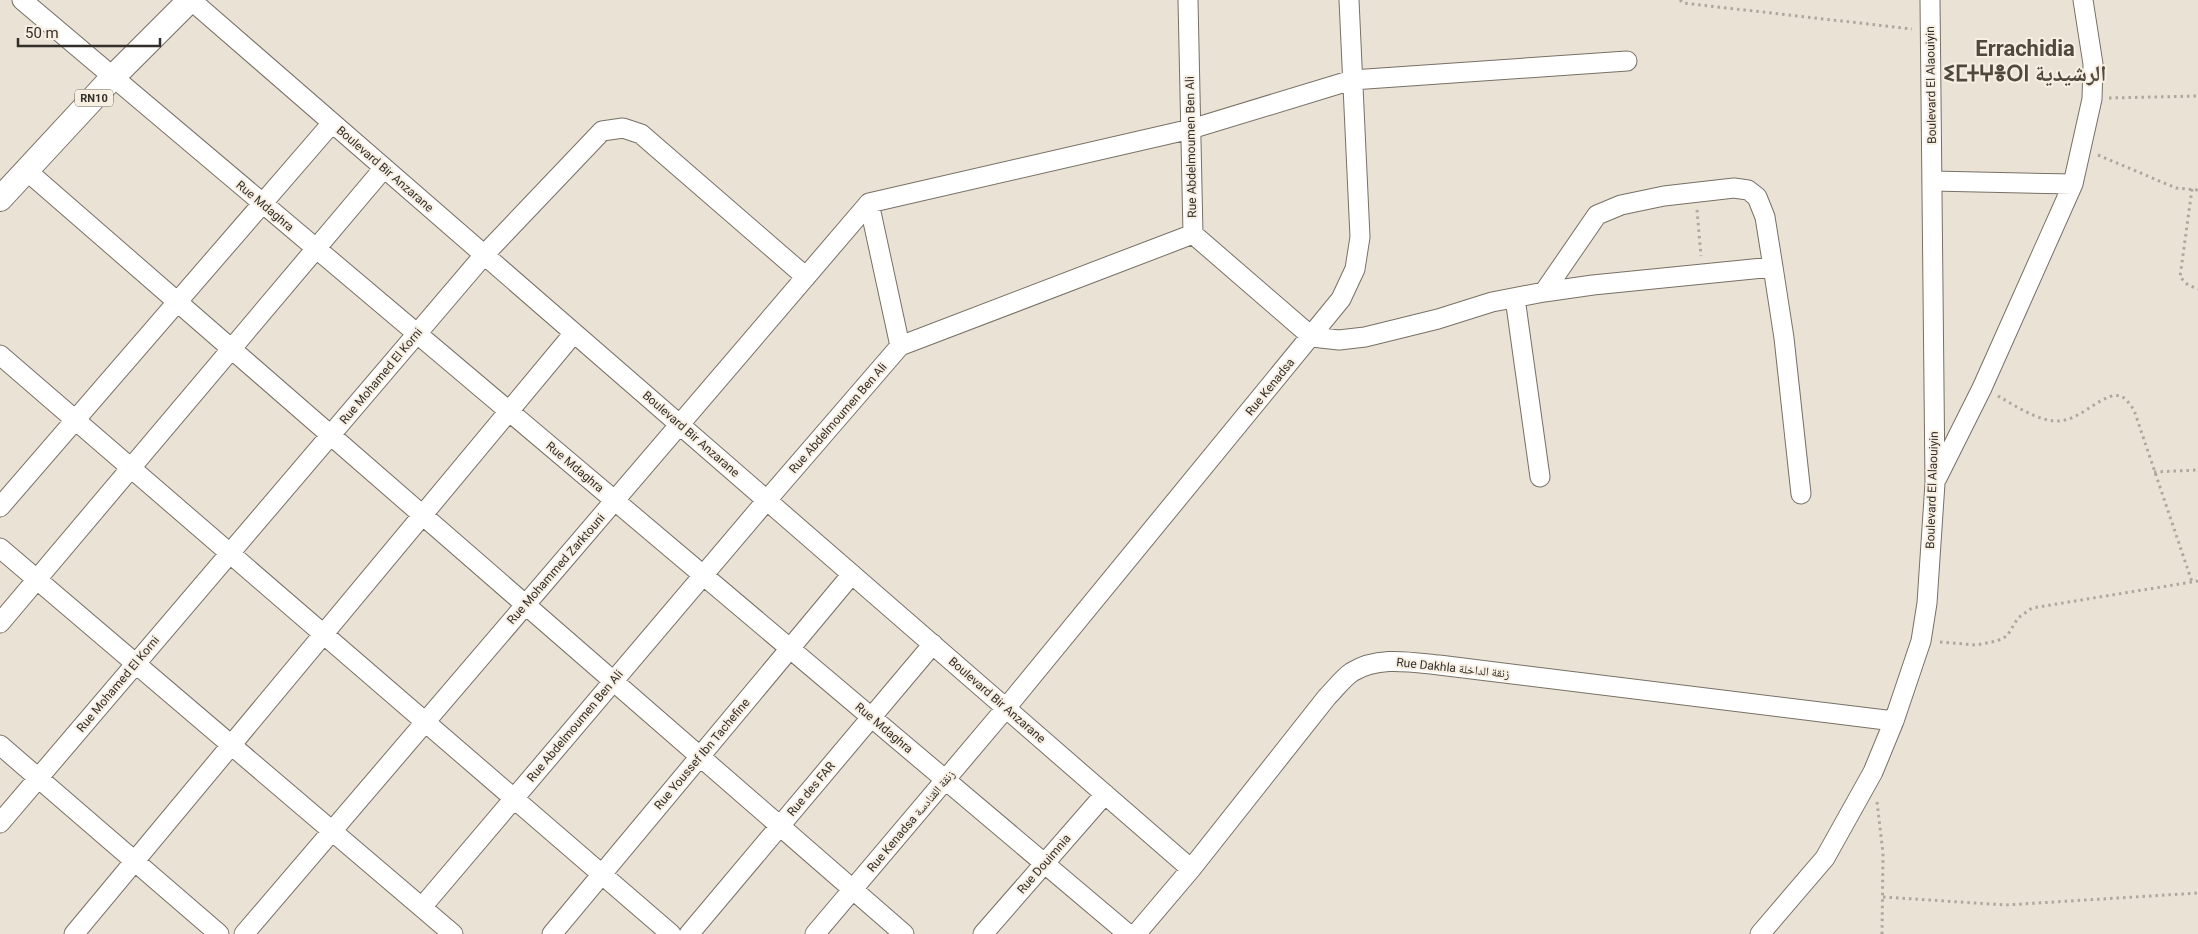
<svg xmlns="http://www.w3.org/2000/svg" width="2198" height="934" viewBox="0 0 2198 934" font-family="Roboto,'Noto Naskh Arabic','Noto Sans Tifinagh',sans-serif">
<rect width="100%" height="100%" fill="#ebe2d6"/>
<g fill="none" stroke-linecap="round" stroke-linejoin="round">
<!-- minor casing -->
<g stroke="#777065" stroke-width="21">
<path id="minor" d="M22,0L1128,934
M191,0L1191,869
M27,171L904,934
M1932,181L2073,184
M869,203L1191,129L1352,80L1627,61
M869,203L900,346
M1193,234L1312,337L1339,340L1365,337L1438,319L1492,302L1544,292L1593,285L1773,267L1784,338L1801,494
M1544,292L1597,215L1621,205L1664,196L1734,188L1748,190L1757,197L1765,217L1773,267
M1515,298L1540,477
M0,355L671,934
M1937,478L1982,388L2073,184L2092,99L2093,64L2083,0
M0,507L332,123
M0,548L453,934
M0,623L384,168
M0,745L219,934
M0,823L484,255L602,131L623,128L641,134L806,277
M422,907L767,500L900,346L1193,234L1188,0
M74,934L574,333
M244,934L869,203
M552,934L852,574
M689,934L933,644
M815,934L1006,708L1341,299L1355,269L1360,237L1349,0
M983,934L1105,794
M1136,934L1191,869L1327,697C1335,689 1343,678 1352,672C1378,656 1409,662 1439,665L1894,721
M1760,934L1825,858L1873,772L1894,721L1921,641L1927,603L1935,483L1930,0"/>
</g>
<!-- major casing -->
<g stroke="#777065" stroke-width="26">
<path id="major" d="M0,199L113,77L190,0"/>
</g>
<!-- path -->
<path stroke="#aea79d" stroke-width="3" stroke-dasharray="2.5 4" stroke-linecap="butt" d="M1680,0L1683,3L1912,29
M2109,98L2198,96
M2098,155L2176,188L2198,190
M2192,189L2180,277L2188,285L2198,289
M1697,210L1701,256
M1998,396C2016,406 2037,421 2058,421C2082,421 2108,386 2124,398C2128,401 2131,406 2134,410L2192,582
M2154,472L2198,470
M1940,642L1976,645L1997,641L2007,636L2018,618L2032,608L2198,581
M1877,802L1883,853L1882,934
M1883,897L2006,905L2198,893"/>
<!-- minor -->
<use href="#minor" stroke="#fff" stroke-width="19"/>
<!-- major -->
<use href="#major" stroke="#fff" stroke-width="24"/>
</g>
<g text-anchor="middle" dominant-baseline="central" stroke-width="4" stroke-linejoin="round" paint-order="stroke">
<!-- shield labels -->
<rect fill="#f8efe3" stroke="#6d6962" stroke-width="1" x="75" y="89.5" width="38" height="17" rx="4"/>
<g font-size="11" font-weight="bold" fill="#322f2a">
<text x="94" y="98">RN10</text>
</g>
<!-- street labels -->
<g font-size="12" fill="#322f2a" stroke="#f8efe3">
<text transform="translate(1931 85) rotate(-91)">Boulevard El Alaouiyin</text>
<text transform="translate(1191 147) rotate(-91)">Rue Abdelmoumen Ben Ali</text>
<text transform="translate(385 169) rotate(41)">Boulevard Bir Anzarane</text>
<text transform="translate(265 206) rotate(40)">Rue Mdaghra</text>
<text transform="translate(381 376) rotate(-50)">Rue Mohamed El Korni</text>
<text transform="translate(1270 387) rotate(-51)">Rue Kenadsa</text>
<text transform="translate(838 418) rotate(-49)">Rue Abdelmoumen Ben Ali</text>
<text transform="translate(691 434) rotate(41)">Boulevard Bir Anzarane</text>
<text transform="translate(575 467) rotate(40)">Rue Mdaghra</text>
<text transform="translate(1932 490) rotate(-88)">Boulevard El Alaouiyin</text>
<text transform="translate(556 569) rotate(-49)">Rue Mohammed Zarktouni</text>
<text transform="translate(1453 668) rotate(6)">Rue Dakhla زنقة الداخلة</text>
<text transform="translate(118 684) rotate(-50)">Rue Mohamed El Korni</text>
<text transform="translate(997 700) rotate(41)">Boulevard Bir Anzarane</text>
<text transform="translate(575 726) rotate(-50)">Rue Abdelmoumen Ben Ali</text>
<text transform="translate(884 728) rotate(40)">Rue Mdaghra</text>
<text transform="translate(702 754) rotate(-50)">Rue Youssef Ibn Tachefine</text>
<text transform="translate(811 789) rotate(-50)">Rue des FAR</text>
<text transform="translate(911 821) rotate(-50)">Rue Kenadsa زنقة القنادسة</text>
<text transform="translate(1044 864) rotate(-49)">Rue Douimnia</text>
</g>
<!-- town labels -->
<g font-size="22" font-weight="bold" fill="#4f483d" stroke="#f8efe3">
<text x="2025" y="48">Errachidia<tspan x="2025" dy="25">ⵉⵎⵜⵖⴻⵔⵏ الرشيدية</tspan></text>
</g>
</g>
<!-- scale -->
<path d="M18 38v8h142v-8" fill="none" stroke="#322f2a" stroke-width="2.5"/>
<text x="25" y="38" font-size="15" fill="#322f2a" stroke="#f8efe3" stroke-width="4" paint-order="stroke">50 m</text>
</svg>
